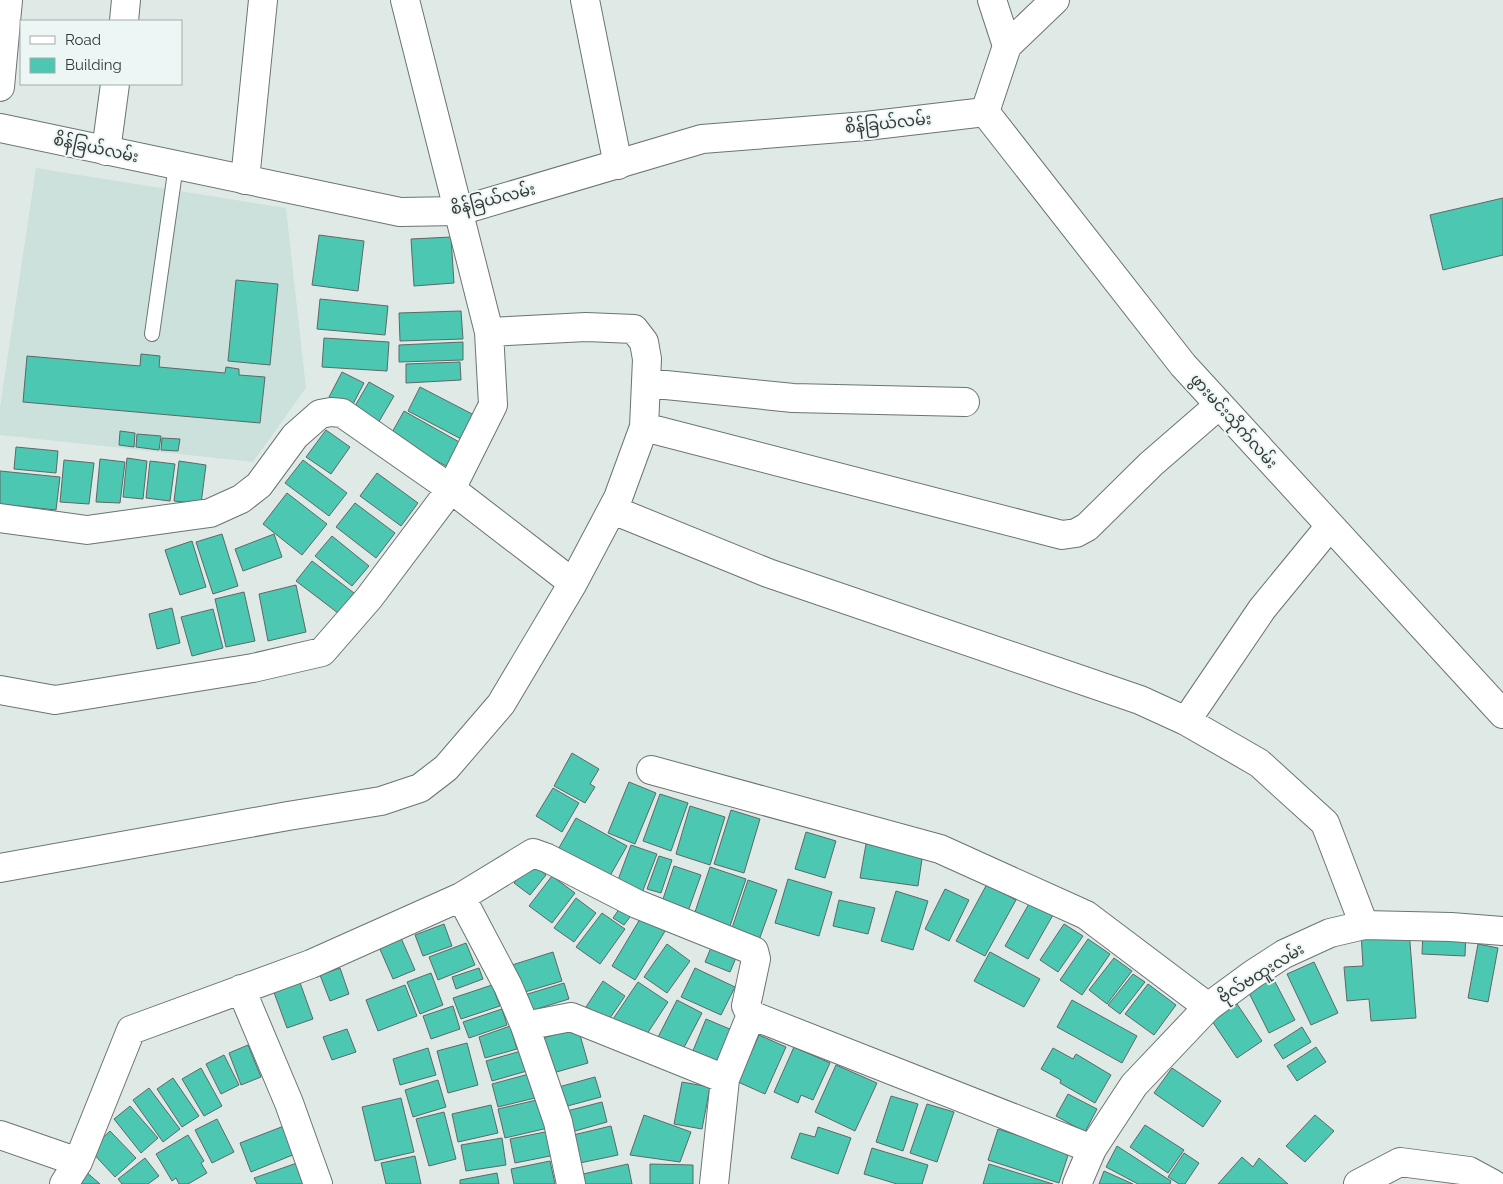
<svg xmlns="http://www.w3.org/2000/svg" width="1503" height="1184" viewBox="0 0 1503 1184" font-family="Raleway,'Noto Sans Myanmar',sans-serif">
<rect width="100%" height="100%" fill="#dfeae7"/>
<!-- built -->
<path fill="#cde1dc" d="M36,168L286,208L306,388L253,462L0,435V407Z"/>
<!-- building -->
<path fill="#4bc7b2" stroke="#5e6866" d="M1503,198V255L1443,270L1430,215Z
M319,235L364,241L358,291L312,285Z
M451,237L454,283L414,286L411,239Z
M236,280L278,284L270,365L228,361Z
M320,299L388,306L385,335L317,329Z
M461,311L463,339L400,341L399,313Z
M324,338L389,342L387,371L322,367Z
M463,342V360L399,362V345Z
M141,354L160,356L159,367L225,373L226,367L239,369V375L265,377L260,423L23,402L27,356L140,366Z
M460,362L461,380L406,383V364Z
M342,372L364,383L351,408L329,397Z
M369,382L394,396L377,425L352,411Z
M420,387L476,416L463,440L408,411Z
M404,411L461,443L448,467L390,436Z
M326,430L350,447L331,474L306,457Z
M120,431L135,433L134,447L119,445Z
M137,434L161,436L159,450L136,447Z
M162,438L180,439L178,451L161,450Z
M16,447L58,451L56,473L14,469Z
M127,458L147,461L143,499L123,497Z
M100,459L125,462L120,503L96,502Z
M64,460L94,463L89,504L60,502Z
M303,460L347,493L329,516L285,483Z
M150,461L175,464L170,501L146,498Z
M179,461L206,465L201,504L174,501Z
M0,471L60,477L56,510L0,504Z
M377,473L418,503L401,526L360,496Z
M287,493L327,524L302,555L263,524Z
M355,503L395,533L376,558L336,527Z
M222,534L238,586L213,594L196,542Z
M274,534L282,557L243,571L235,549Z
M332,536L369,566L352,586L315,556Z
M192,541L206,587L180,595L165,550Z
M312,561L354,593L338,613L296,581Z
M296,585L306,632L268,641L259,594Z
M244,592L255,641L226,647L215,599Z
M172,608L180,643L157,649L149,614Z
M213,609L223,648L192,656L181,617Z
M572,753L599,769L590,784L595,787L585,803L554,786Z
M629,782L656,793L635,844L608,833Z
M553,788L579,803L562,832L536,816Z
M660,794L688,803L671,851L643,841Z
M690,806L725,817L710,865L676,854Z
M731,810L760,819L744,873L714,864Z
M576,818L627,846L607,881L556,853Z
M806,832L836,841L825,878L795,869Z
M866,844L923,852L918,886L860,878Z
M631,845L657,854L640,898L615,888Z
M659,856L672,860L661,893L647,889Z
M530,862L546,875L530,895L514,883Z
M674,866L701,875L686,917L660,908Z
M710,867L746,879L728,932L692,921Z
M552,876L575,893L552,923L529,906Z
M788,879L832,892L819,936L775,923Z
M748,880L777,890L758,943L730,934Z
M987,884L1016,900L985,956L956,941Z
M945,889L969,900L949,941L925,929Z
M896,891L928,901L913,950L881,941Z
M576,898L596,913L574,942L554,928Z
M839,900L875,908L868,934L833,926Z
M1030,902L1053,915L1028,959L1005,946Z
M622,905L633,913L624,925L613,918Z
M602,913L625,929L600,964L576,947Z
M643,914L667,928L635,980L612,966Z
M444,924L452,946L423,956L415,935Z
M1064,924L1083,936L1058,972L1040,960Z
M1423,929L1466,931L1465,956L1422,954Z
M1409,930L1416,1018L1371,1021L1369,999L1347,1001L1344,967L1363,966L1361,933Z
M401,938L415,970L393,979L379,947Z
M1088,939L1110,954L1082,995L1060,980Z
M466,943L475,965L438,980L429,957Z
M713,943L738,953L730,972L705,962Z
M667,944L690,961L667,993L644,977Z
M1478,944L1498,948L1488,1002L1468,998Z
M553,952L562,981L518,994L509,966Z
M990,952L1040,979L1024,1007L974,981Z
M1114,958L1132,971L1107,1004L1089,990Z
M1314,962L1338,1013L1311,1025L1287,974Z
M340,968L349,994L330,1001L320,975Z
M479,968L483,979L456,989L452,977Z
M695,968L735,987L721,1015L681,997Z
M431,973L443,1005L420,1014L407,982Z
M1133,974L1145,982L1120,1014L1108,1005Z
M298,977L313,1019L287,1028L272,987Z
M1273,978L1295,1020L1269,1033L1248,991Z
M603,981L625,996L608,1021L586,1007Z
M638,982L668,1002L645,1037L611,1022Z
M564,983L569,999L527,1012L521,996Z
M1148,984L1176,1005L1154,1035L1125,1014Z
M405,985L417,1016L378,1031L366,1000Z
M492,985L500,1006L461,1019L453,998Z
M677,1000L702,1013L679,1057L654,1045Z
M1072,1000L1137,1036L1122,1063L1057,1027Z
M1235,1001L1262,1041L1237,1058L1210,1018Z
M453,1006L460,1029L431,1039L423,1016Z
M502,1009L507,1025L469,1038L463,1022Z
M706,1019L732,1030L716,1069L690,1058Z
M510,1026L517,1049L485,1058L479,1037Z
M1302,1027L1311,1042L1283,1059L1274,1045Z
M578,1028L588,1063L546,1075L536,1040Z
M347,1029L356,1052L332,1060L323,1037Z
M759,1035L786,1047L765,1094L738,1082Z
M467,1043L478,1085L448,1093L437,1051Z
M248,1045L261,1077L241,1085L229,1053Z
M794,1047L830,1063L813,1100L801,1095L798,1103L774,1092Z
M1316,1047L1326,1062L1297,1081L1287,1066Z
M428,1048L436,1075L400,1085L393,1059Z
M1053,1048L1073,1059L1076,1054L1111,1075L1095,1103L1060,1083L1061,1080L1041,1069Z
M521,1051L527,1071L492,1081L486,1061Z
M224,1055L239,1085L221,1094L206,1064Z
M836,1065L877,1083L855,1131L815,1112Z
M201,1068L222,1106L204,1116L182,1079Z
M1172,1068L1221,1101L1203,1127L1154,1093Z
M529,1074L535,1098L498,1107L492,1084Z
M595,1077L601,1097L560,1108L555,1088Z
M173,1078L199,1116L182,1127L157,1089Z
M438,1080L446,1107L413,1117L405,1090Z
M682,1082L710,1087L702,1129L674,1124Z
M149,1088L180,1129L163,1142L133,1100Z
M1068,1094L1097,1109L1085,1132L1056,1116Z
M891,1096L918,1104L903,1151L876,1142Z
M401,1098L414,1152L375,1161L362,1107Z
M541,1099L548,1128L505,1138L498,1109Z
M602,1102L607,1122L568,1133L563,1112Z
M927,1104L954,1112L937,1162L910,1153Z
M491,1105L498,1133L458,1142L452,1114Z
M130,1106L158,1138L141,1153L114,1119Z
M444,1112L456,1159L429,1166L416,1119Z
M644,1115L691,1132L680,1162L630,1155Z
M1315,1115L1334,1131L1305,1162L1286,1146Z
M217,1119L234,1152L212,1163L195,1130Z
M1145,1125L1184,1150L1168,1173L1130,1147Z
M284,1126L295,1154L251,1172L240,1143Z
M611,1126L618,1155L575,1164L569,1136Z
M818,1127L851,1138L838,1174L791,1158L800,1133L815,1137Z
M998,1129L1069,1152L1059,1183L988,1160Z
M110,1131L136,1158L115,1177L90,1150Z
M550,1131L555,1155L515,1163L510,1139Z
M188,1135L204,1161L201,1163L207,1173L188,1184H179L176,1178L172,1181L156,1154Z
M502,1138L506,1165L466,1171L461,1145Z
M1117,1146L1171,1181L1170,1184H1138L1106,1167Z
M872,1148L928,1165L922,1184H897L864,1174Z
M1184,1153L1199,1163L1185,1184H1179L1168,1177Z
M415,1156L421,1184H386L381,1163Z
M1242,1157L1253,1167L1259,1158L1288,1184H1218Z
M145,1158L159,1176L148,1184H122L118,1179Z
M550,1161L555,1184H514L511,1169Z
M297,1163L305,1184H257L254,1178Z
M628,1164L632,1184H576L574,1176Z
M650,1164L693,1165V1184H650Z
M989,1164L1053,1184H983Z
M84,1170L100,1184H71Z
M1104,1171L1133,1184H1099Z
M497,1173L499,1184H460V1180Z"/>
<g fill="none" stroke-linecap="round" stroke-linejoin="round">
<!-- lane casing -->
<g stroke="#6a7472" stroke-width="16">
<path id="lane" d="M152,334L176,165"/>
</g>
<!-- street casing -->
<g stroke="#6a7472" stroke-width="30">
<path id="street" d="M585,0L618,165
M992,0L1007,46
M124,21L126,0
M985,112L1007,46L1055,0
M106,151L115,84
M245,180L263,0
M646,383L793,398L965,402
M644,427L1062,535L1076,533L1087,527L1151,464L1219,405
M613,510L768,573L1140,700L1186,721L1259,763L1325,823L1364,925
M0,518L87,530L210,513L241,499L259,485L295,436L320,414L331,412L342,413L451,489L573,583
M0,690L55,700L253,668L322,652L369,598L451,489L493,405L489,332L405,0
M1186,721L1262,609L1330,526
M651,770L940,849L1086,915L1208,1007
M0,868L288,816L381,801L420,788L446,768L501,704L573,583L618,498L644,427L647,359L644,342L634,329L586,327L489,332
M461,897L508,986L525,1026L558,1122L571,1184
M241,989L289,1103L318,1184
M525,1026L571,1017L725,1079L751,1015
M0,1135L78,1162
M64,1184L78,1162L131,1030L311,964L461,897L533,853L547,858L637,904L754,951L756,959L746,1006L751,1015L1092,1149
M714,1184L725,1079
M1358,1184L1400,1162L1469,1171L1493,1184"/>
</g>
<!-- secondary casing -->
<g stroke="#6a7472" stroke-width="30">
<path id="secondary" d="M0,87L8,0
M0,128L400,212L459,211L702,139L866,126L985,112L1183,365L1503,714
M1077,1184L1092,1149L1134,1085L1208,1007L1253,974L1284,954L1330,933L1364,925L1451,927L1503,931"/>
</g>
<!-- lane -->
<use href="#lane" stroke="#fff" stroke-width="14"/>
<!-- street -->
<use href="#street" stroke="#fff" stroke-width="28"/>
<!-- secondary -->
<use href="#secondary" stroke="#fff" stroke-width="28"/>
</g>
<g text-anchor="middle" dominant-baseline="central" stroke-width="4" stroke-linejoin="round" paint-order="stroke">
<!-- street labels -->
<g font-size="16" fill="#353938" stroke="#ecf7f5">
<text transform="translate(888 123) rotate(-6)">စိန်ခြယ်လမ်း</text>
<text transform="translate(96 148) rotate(12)">စိန်ခြယ်လမ်း</text>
<text transform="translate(493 199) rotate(-14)">စိန်ခြယ်လမ်း</text>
<text transform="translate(1234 421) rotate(48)">ဖွားမင်းသိုက်လမ်း</text>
<text transform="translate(1261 973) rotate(-32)">ဗိုလ်ဗထူးလမ်း</text>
</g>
</g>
<!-- legend -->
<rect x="20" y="20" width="162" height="65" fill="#ecf7f5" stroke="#a3aba9"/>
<rect x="30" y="36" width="25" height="8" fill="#ffffff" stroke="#a3aba9"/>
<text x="65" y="45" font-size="15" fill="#353938">Road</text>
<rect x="30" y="58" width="25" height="15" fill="#4bc7b2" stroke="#a3aba9"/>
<text x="65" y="70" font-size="15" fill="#353938">Building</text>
</svg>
